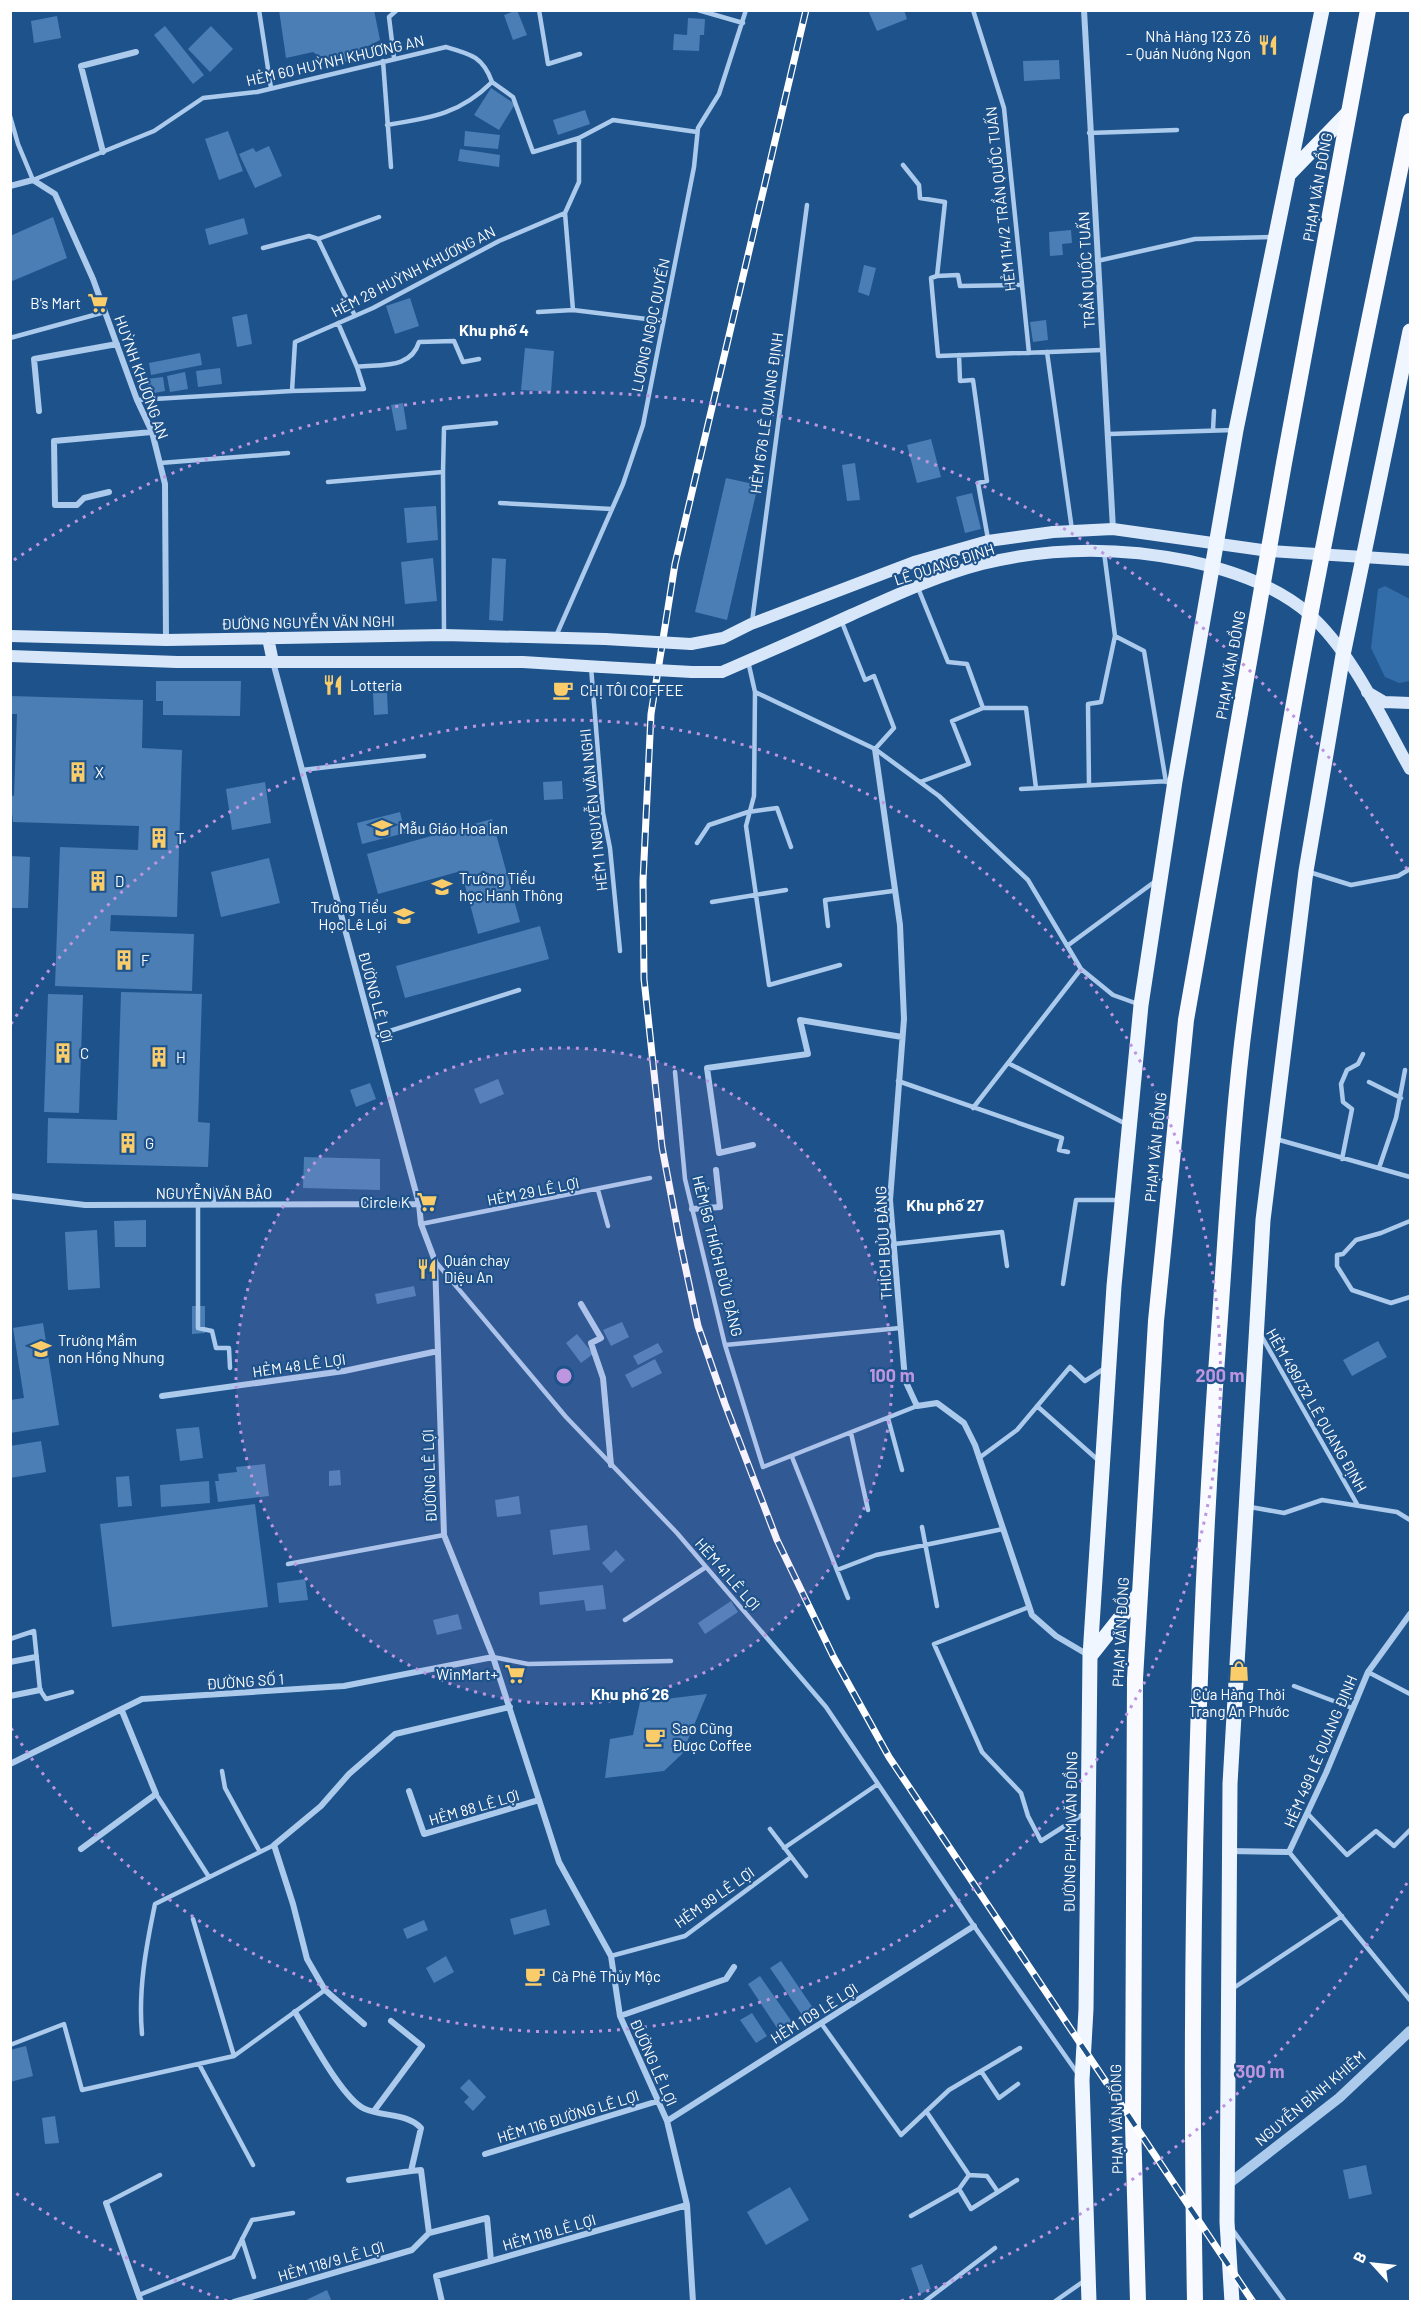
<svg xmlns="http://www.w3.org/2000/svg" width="1421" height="2312" viewBox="0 0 1421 2312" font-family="Barlow,sans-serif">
<rect width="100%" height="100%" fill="#1e528b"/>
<!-- green -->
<path fill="#326ca9" d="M1385,586L1410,599V681L1399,683L1385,677L1371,648L1378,589Z"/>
<!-- building -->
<path fill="#4b7eb5" d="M279,10H374L380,40L360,50L355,59L341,63L327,62L313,52L286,58Z
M517,10L527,35L513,40L504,15Z
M868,10H904L907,19L877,31Z
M57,16L61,38L34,43L31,21Z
M688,18L705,19L704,35H700L699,51L673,50L674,34L687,35Z
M165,26L204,75L193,84L154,35Z
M211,26L233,49L210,72L188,49Z
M1059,60L1060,79L1024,81L1023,61Z
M491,88L515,104L499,130L474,115Z
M585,110L590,124L558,135L553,120Z
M228,131L243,171L219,180L205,139Z
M465,131L500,135L498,149L464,146Z
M269,146L282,176L255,188L239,154L253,148L256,152Z
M460,149L500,155L499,167L458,161Z
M53,217L67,258L10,282V236Z
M244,218L248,234L209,245L205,229Z
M1071,230L1072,243L1062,244L1063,255L1050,256L1049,232Z
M864,265L876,268L869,296L858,292Z
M410,298L419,326L395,334L386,306Z
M247,314L252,344L237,347L232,317Z
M1046,320L1048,340L1033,342L1030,322Z
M525,348L554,351L551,392L521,390Z
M200,353L202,365L151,375L149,363Z
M220,368L222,384L198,387L196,371Z
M185,372L188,389L170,392L167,376Z
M163,377L165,391L149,394L147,379Z
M403,403L407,429L396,431L391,405Z
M931,439L941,477L917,483L907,445Z
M855,463L860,500L847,501L842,465Z
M726,478L758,485L727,620L695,612Z
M972,493L981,529L965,533L956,497Z
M436,506L438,540L407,543L404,508Z
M433,558L437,601L405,604L401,562Z
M492,558L506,559L503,621L489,620Z
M156,681H241L240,716L163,715V701H156Z
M373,693H387L388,714L374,715Z
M10,696L143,700L142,748L182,750L177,917L111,915L110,931L194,934L192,991L55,986L60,847L138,850L139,826L13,822L10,795L14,796L17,714H10Z
M562,781L563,799L544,800L543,782Z
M265,782L271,823L232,830L226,789Z
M400,812L405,833L362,844L357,823Z
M492,819L520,922L478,934L461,871L378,894L367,854Z
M10,856L30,857L28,908H10Z
M269,858L280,903L221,917L211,872Z
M540,926L549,959L405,998L396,966Z
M121,992L202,994L198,1122L210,1123L208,1167L47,1163L48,1118L117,1120Z
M48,994L83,995L79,1113L44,1112Z
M498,1079L504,1094L480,1104L474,1089Z
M370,1083L376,1099L356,1107L350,1090Z
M304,1157L380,1159V1190L303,1188Z
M146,1220V1247H115L114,1221Z
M97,1230L100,1288L68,1290L65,1232Z
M414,1286L416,1296L377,1304L375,1294Z
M192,1306H205V1333L192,1334Z
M622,1322L629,1337L611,1346L603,1330Z
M43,1323L59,1425L10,1433V1400L24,1398L13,1328Z
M577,1334L593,1354L581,1363L566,1343Z
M1378,1341L1387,1357L1352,1376L1343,1360Z
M658,1343L663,1352L638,1365L633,1356Z
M655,1359L662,1373L632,1388L625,1375Z
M199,1427L203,1458L180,1461L176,1429Z
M41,1441L46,1472L10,1478V1446Z
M265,1464L269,1496L218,1502L215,1481H219L218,1474L237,1472L236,1467Z
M340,1470L341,1485L329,1486V1471Z
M129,1476L132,1506L118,1507L116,1477Z
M209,1481L210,1503L161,1507L160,1485Z
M519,1496L521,1514L497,1517L495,1500Z
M255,1504L268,1607L112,1627L100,1524Z
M587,1525L590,1550L553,1555L550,1530Z
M616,1550L625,1560L611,1573L602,1563Z
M305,1579L308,1600L279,1603L277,1583Z
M603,1585L606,1609L586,1611L584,1600L540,1605L539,1592Z
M731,1601L738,1612L705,1634L698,1623Z
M458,1614L462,1629L437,1635L433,1620Z
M707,1694L682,1754L664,1771L605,1778L610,1739L633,1735L640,1702Z
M546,1909L550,1925L514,1935L510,1919Z
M424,1920L428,1930L407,1939L403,1929Z
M446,1956L454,1972L434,1983L426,1968Z
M781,1961L813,2008L802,2015L770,1968Z
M760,1976L792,2022L779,2031L748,1984Z
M752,2013L767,2036L756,2043L740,2020Z
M26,2046L33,2076L10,2082V2050Z
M469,2079L486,2097L473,2111L464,2102L469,2097L460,2088Z
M55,2116L59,2143L45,2144L42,2118Z
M1366,2165L1372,2194L1349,2199L1343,2170Z
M790,2187L809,2220L766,2245L747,2212Z
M922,2264L931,2289L920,2294L911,2268Z
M327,2290L332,2302H302Z"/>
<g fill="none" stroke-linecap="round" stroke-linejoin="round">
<!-- service -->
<path stroke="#abcaec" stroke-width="4.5" d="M259,10L271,88
M539,10L548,64L580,54
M698,10L743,23
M973,10L1004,108L1029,353
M394,58L389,17L397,10
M383,61L391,167
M492,82L513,97L533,152L579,138L613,120L697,132
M10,116L18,144L33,180L154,131L203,98L257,92L446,47C471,54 483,57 492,82C460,114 431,118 387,125
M1089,133L1177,130
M903,165L919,185L920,198L945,202L937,276L931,278L938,356L1102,350
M318,239L355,316
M263,248L309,236L318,239L379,217
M1097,261L1195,239L1272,237
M937,276L958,275L960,286L1022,285
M573,310L565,213L579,182V138
M538,312L573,310L663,321
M338,323L357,367C382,364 411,369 419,342L454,341L463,362L479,359
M10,338L105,312
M1047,352L1072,530
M959,355L960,381L973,380L987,481L978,483L988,539
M292,391L364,389L357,367
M137,400L292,391L295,342L373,308L499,241L565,213
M1213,430L1214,411
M1109,434L1233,430
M160,463L288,453
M443,472L444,428L496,423
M328,482L443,472L444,632
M500,503L612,509
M918,588L948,662L967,664L983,708L952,721L969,764L920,782
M841,620L865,680L874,676L894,728L875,749
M752,622L807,205
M556,636L623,484L643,425L694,167L698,128L719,94L746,10
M1115,636L1144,651L1166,782
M748,661L755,692L875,749L939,796L1028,880L1081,969L1113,995L1138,1004
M591,667L603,813L610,848L620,951
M755,692L754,796L746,826L769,985L840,965
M983,708H1026L1036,788
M302,770L424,756
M1089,785L1088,704L1101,702L1115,636L1104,552
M1021,789L1169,781
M697,843L709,825L748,812L777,808L791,847
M1309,872L1351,885L1398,876L1410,869
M712,902L786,890
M828,926L825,900L893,891
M1067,946L1157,880
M374,1036L519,990
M1008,1063L1126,1124
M675,1072L685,1179L725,1345L900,1328
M898,1081L1062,1138L1059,1150L1068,1152
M1369,1082L1401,1098
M973,1108L1081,969
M1276,1139L1410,1177
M1342,1159L1352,1109L1343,1102L1341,1084L1347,1070L1358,1064L1363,1054
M1379,1168L1396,1118L1405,1070
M213,1189L214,1205
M598,1190L608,1226
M198,1205V1328L212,1331L216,1348H229L230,1368
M1410,1221L1381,1233L1356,1240L1343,1254L1337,1255V1266L1352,1290L1391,1303L1410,1297
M421,1224L650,1178
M894,1244L1002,1232L1007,1266
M435,1261L566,1417L677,1533L826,1707L974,1926L1078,2074
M1063,1284L1076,1200H1119
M1262,1337L1357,1504
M725,1345L763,1467L917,1406
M1037,1406L1098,1460
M888,1418L902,1470
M851,1433L868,1510
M792,1457L848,1598
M979,1458L1017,1430L1070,1367L1085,1381L1105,1368
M1250,1507L1284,1513L1322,1500L1397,1512L1410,1520
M922,1527L937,1606
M288,1564L444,1535
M837,1570L876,1555L1003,1529
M1029,1607L934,1644L982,1752L1021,1793L1028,1816L1041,1841L1085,1813
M625,1620L706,1567
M10,1639L34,1631L40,1690L46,1699L72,1692
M493,1657L528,1664L671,1661
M1368,1672L1410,1694
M1294,1686L1352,1708
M222,1771L225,1788L260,1852
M156,1794L209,1877
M1307,1813L1347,1855L1376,1831L1394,1846L1410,1830
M770,1829L806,1876
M784,1848L878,1784
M1289,1852L1410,2000
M193,1919L234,2056
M611,1956L685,1936L791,1857
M1232,1989L1342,1916
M821,2023L901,2135L949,2090L1020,2048
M142,2034C138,1990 146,1947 155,1904L274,1845
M10,2045L64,2024L82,2090L234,2056L325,1990
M199,2064L253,2165
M981,2071L999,2098L1018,2084
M926,2111L969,2175L987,2176L998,2192L1017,2180
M959,2189L971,2209L998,2192
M106,2203L160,2175
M911,2216L959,2189L969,2175
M1232,2229L1285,2302
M242,2239L254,2277
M139,2295L233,2257L252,2220L293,2213
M924,2302L995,2248
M1054,2302L1084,2281"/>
<!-- minor -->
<path stroke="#abcaec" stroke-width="6" d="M1084,10L1113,529
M103,152L81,66L136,52
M10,186L33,180L55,194L93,279L137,400L152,432L165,484L166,640
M39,411L34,359L117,344
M109,492L84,498L77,505H55L54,441L152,432
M273,662L419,1204L421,1224L435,1261L444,1535L493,1657L559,1862L611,1956L620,2016L667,2121L687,2205L693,2302
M875,749L900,925L904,1019L890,1200L905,1380L917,1406L937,1403L964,1423L975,1445L1032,1615L1056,1636L1090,1656
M753,1145L719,1153L707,1068L808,1054L800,1020L902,1037
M10,1196L85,1205L419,1204
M692,1209L720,1207L716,1170
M581,1304L601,1338L591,1343L603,1378L611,1465
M162,1396L344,1371L438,1351
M10,1662L36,1657
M10,1696L40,1690
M10,1764L142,1699L344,1686L493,1657
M409,1791L424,1834L539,1800
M81,1849L156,1794L122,1711
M1230,1851L1289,1852L1326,1773L1368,1672L1410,1614
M295,2012C309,2035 343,2100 365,2109C384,2117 407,2113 421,2128L411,2171L421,2170L429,2233L487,2218L491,2261L687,2205
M620,2016L726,1979L734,1967
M364,2024L325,1990L307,1959L293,1904L274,1845L321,1806L349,1774L395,1734L510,1707
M374,2111L422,2046L391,2021
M667,2121L974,1926
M485,2154L658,2101
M349,2180L411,2171
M106,2203L141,2302
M234,2302L412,2250L429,2233
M442,2302L436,2276L491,2261"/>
<!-- tertiary -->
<path stroke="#abcaec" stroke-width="10" d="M1227,2185L1339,2098L1410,2031"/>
<!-- secondary -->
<path stroke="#d7e7f9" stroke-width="12" d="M10,636L166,640L444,635L605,639
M268,638L273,662
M691,644L723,638L751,624L914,562L988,541L1053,532L1113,529L1269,551L1410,560
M10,656L177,662H523L602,667
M692,672H722C765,653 808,635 851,615C894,596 936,576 982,564C1050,547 1121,547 1189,561C1230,570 1277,586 1309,614C1352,652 1382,719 1410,769
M1367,692L1384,702L1410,703"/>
<!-- primary -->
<path stroke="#f0f6ff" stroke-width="15" d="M1288,175L1349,112
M1090,1656L1140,1593
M1089,2302L1082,2080L1086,2009L1090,1656L1114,1286L1141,1005L1175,781L1236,430L1322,10
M1232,2302L1227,2222L1230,1784L1263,1220L1306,871L1343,655L1410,331"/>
<!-- trunk -->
<path stroke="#f8faff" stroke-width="16" d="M1138,2302L1133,2124L1135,1679L1156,1321L1186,1020L1284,463L1368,10
M1195,2302C1189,1977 1195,1654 1219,1331C1227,1224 1232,1117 1246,1012C1284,712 1350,417 1410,121"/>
<!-- rail casing -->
<g stroke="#fff" stroke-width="7">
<path id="rail" d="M806,10L675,564L651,714L643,881L644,979L662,1147L680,1242L698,1326L725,1404L777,1540L833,1656L889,1757L1253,2302"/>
</g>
<!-- rail -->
<use href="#rail" stroke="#1e528b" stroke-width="4.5" stroke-dasharray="14" stroke-linecap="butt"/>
<!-- secondary-bridge -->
<path stroke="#d7e7f9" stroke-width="12" d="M605,639L691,644
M602,667L692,672"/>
</g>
<!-- distance rings -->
<circle cx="564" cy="1376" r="328" fill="#bd96df" fill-opacity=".12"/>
<g fill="none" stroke="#bd96df" stroke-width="3" stroke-dasharray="3 6">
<circle cx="564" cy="1376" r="328"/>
<path d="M11 1024A656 656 0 1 1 11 1728"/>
<path d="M1407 1883A984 984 0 0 1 901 2301M227 2301A984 984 0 0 1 14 2192M14 560A984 984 0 0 1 1407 869"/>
</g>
<!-- icons -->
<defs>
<g id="restaurant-bare" transform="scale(1.62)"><path d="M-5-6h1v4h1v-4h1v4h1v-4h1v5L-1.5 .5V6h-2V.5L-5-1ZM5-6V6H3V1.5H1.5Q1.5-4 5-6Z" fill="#facc6a" stroke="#1e528b" stroke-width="2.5" paint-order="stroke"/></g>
<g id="supermarket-bare" transform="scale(1.62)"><path d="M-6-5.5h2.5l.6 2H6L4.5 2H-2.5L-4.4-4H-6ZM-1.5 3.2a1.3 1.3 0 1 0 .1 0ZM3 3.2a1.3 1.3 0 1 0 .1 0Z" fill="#facc6a" stroke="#1e528b" stroke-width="2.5" paint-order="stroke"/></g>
<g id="cafe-bare" transform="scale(1.62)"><path d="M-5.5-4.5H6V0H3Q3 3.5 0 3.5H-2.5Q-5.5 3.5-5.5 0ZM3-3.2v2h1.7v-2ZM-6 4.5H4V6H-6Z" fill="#facc6a" stroke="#1e528b" stroke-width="2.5" paint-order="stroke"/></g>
<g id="building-bare" transform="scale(1.62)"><path d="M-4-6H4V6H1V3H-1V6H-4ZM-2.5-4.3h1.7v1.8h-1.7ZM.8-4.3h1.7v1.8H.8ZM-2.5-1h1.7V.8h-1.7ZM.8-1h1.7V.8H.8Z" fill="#facc6a" stroke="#1e528b" stroke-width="2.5" paint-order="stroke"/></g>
<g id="school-bare" transform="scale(1.62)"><path d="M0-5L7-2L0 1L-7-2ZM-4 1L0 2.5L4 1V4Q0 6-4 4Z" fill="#facc6a" stroke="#1e528b" stroke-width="2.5" paint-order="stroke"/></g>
<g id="shop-bare" transform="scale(1.62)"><path d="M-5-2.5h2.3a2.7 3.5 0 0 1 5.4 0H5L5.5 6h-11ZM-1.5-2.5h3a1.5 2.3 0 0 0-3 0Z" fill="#facc6a" stroke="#1e528b" stroke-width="2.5" paint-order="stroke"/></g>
</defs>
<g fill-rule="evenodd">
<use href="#restaurant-bare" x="1268" y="45"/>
<use href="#supermarket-bare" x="98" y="303"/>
<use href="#restaurant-bare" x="333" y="685"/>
<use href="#cafe-bare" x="563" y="690"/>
<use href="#building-bare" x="78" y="772"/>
<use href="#school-bare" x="382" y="828"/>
<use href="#building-bare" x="159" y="838"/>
<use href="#building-bare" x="98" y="881"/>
<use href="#school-bare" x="442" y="887"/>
<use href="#school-bare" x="404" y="916"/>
<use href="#building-bare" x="124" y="960"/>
<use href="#building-bare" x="63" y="1053"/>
<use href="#building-bare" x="159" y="1057"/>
<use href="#building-bare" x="128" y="1143"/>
<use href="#supermarket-bare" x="427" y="1202"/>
<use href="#restaurant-bare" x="427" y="1269"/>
<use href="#school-bare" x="41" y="1349"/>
<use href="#shop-bare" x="1239" y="1671"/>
<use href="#supermarket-bare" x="515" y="1674"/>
<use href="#cafe-bare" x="655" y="1737"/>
<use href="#cafe-bare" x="535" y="1976"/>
</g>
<g text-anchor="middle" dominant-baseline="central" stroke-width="4.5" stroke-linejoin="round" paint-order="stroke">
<!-- poi labels -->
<g font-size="15" fill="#fff" stroke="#1e528b" text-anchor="start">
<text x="1251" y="36" text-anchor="end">Nhà Hàng 123 Zô<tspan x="1251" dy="17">– Quán Nướng Ngon</tspan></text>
<text x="81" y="303" text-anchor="end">B's Mart</text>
<text x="350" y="685">Lotteria</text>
<text x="580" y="690">CHỊ TÔI COFFEE</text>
<text x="95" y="772">X</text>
<text x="399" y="828">Mẫu Giáo Hoa lan</text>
<text x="176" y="838">T</text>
<text x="459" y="878">Trường Tiểu<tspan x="459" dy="17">học Hanh Thông</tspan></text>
<text x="115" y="881">D</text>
<text x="387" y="907" text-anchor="end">Trường Tiểu<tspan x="387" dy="17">Học Lê Lợi</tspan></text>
<text x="141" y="960">F</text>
<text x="80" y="1053">C</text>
<text x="176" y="1057">H</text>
<text x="145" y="1143">G</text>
<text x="410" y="1202" text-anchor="end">Circle K</text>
<text x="444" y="1260">Quán chay<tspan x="444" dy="17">Diệu An</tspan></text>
<text x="58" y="1340">Trường Mầm<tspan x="58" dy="17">non Hồng Nhung</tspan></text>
<text x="498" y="1674" text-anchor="end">WinMart+</text>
<text x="1239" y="1694" text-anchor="middle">Cửa Hàng Thời<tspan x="1239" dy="17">Trang An Phước</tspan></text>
<text x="672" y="1728">Sao Cũng<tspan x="672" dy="17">Được Coffee</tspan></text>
<text x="552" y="1976">Cà Phê Thủy Mộc</text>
</g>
<!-- street labels -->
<g font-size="15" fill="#fff" stroke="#1e528b">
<text transform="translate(335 60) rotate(-13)">HẺM 60 HUỲNH KHƯƠNG AN</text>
<text transform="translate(1317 187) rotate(-80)">PHẠM VĂN ĐỒNG</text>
<text transform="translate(1000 199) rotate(-96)">HẺM 114/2 TRẦN QUỐC TUẤN</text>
<text transform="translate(1086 270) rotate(-93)">TRẦN QUỐC TUẤN</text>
<text transform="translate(413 271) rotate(-27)">HẺM 28 HUỲNH KHƯƠNG AN</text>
<text transform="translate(650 325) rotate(-78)">LƯƠNG NGỌC QUYẾN</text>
<text transform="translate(142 377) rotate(70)">HUỲNH KHƯƠNG AN</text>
<text transform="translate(766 413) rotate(-82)">HẺM 676 LÊ QUANG ĐỊNH</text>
<text transform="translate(944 564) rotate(-18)">LÊ QUANG ĐỊNH</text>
<text transform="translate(308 622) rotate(-1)">ĐƯỜNG NGUYỄN VĂN NGHI</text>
<text transform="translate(1230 665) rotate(-80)">PHẠM VĂN ĐỒNG</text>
<text transform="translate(593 810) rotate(-96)">HẺM 1 NGUYỄN VĂN NGHI</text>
<text transform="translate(376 997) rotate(75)">ĐƯỜNG LÊ LỢI</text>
<text transform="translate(1155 1147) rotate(-84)">PHẠM VĂN ĐỒNG</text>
<text transform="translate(533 1191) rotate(-11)">HẺM 29 LÊ LỢI</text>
<text x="214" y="1193">NGUYỄN VĂN BẢO</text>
<text transform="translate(883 1243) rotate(-93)">THÍCH BỬU ĐĂNG</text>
<text transform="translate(718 1256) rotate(76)">HẺM 56 THÍCH BỬU ĐĂNG</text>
<text transform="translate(299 1365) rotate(-8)">HẺM 48 LÊ LỢI</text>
<text transform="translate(1317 1410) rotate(60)">HẺM 499/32 LÊ QUANG ĐỊNH</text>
<text transform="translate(429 1476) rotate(-92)">ĐƯỜNG LÊ LỢI</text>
<text transform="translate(728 1574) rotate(49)">HẺM 41 LÊ LỢI</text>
<text transform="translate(1120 1632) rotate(-87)">PHẠM VĂN ĐỒNG</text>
<text transform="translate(245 1681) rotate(-4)">ĐƯỜNG SỐ 1</text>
<text transform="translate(1320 1751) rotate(-67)">HẺM 499 LÊ QUANG ĐỊNH</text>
<text transform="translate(474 1807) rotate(-16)">HẺM 88 LÊ LỢI</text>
<text transform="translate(1070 1832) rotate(-89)">ĐƯỜNG PHẠM VĂN ĐỒNG</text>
<text transform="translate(714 1897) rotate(-35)">HẺM 99 LÊ LỢI</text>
<text transform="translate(814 2013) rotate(-32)">HẺM 109 LÊ LỢI</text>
<text transform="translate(654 2062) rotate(66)">ĐƯỜNG LÊ LỢI</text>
<text transform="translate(1310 2098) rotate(-40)">NGUYỄN BỈNH KHIÊM</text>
<text transform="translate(568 2116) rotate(-17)">HẺM 116 ĐƯỜNG LÊ LỢI</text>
<text transform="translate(1116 2119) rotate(-91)">PHẠM VĂN ĐỒNG</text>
<text transform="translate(549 2232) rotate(-16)">HẺM 118 LÊ LỢI</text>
<text transform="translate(331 2261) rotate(-16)">HẺM 118/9 LÊ LỢI</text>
</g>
<!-- neighbourhood labels -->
<g font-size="16" font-weight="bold" fill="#fff" stroke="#1e528b">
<text x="494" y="329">Khu phố 4</text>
<text x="945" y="1204">Khu phố 27</text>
<text x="630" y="1693">Khu phố 26</text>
</g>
</g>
<circle cx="564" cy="1376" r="9" fill="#bd96df" stroke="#1e528b" stroke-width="3"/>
<g font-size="18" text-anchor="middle" font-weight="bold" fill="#bd96df" stroke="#1e528b" stroke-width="4.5" stroke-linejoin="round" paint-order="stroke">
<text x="892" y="1382">100 m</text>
<text x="1220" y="1382">200 m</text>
<text x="1260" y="2078">300 m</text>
</g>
<!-- border -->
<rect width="1421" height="2312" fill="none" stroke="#ffffff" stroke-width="24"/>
<!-- north arrow -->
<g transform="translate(1373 2264) rotate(297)" stroke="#1e528b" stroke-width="4.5" paint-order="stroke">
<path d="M0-4.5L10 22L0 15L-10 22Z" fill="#ffffff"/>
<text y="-9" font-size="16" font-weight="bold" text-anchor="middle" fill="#ffffff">B</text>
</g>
</svg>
